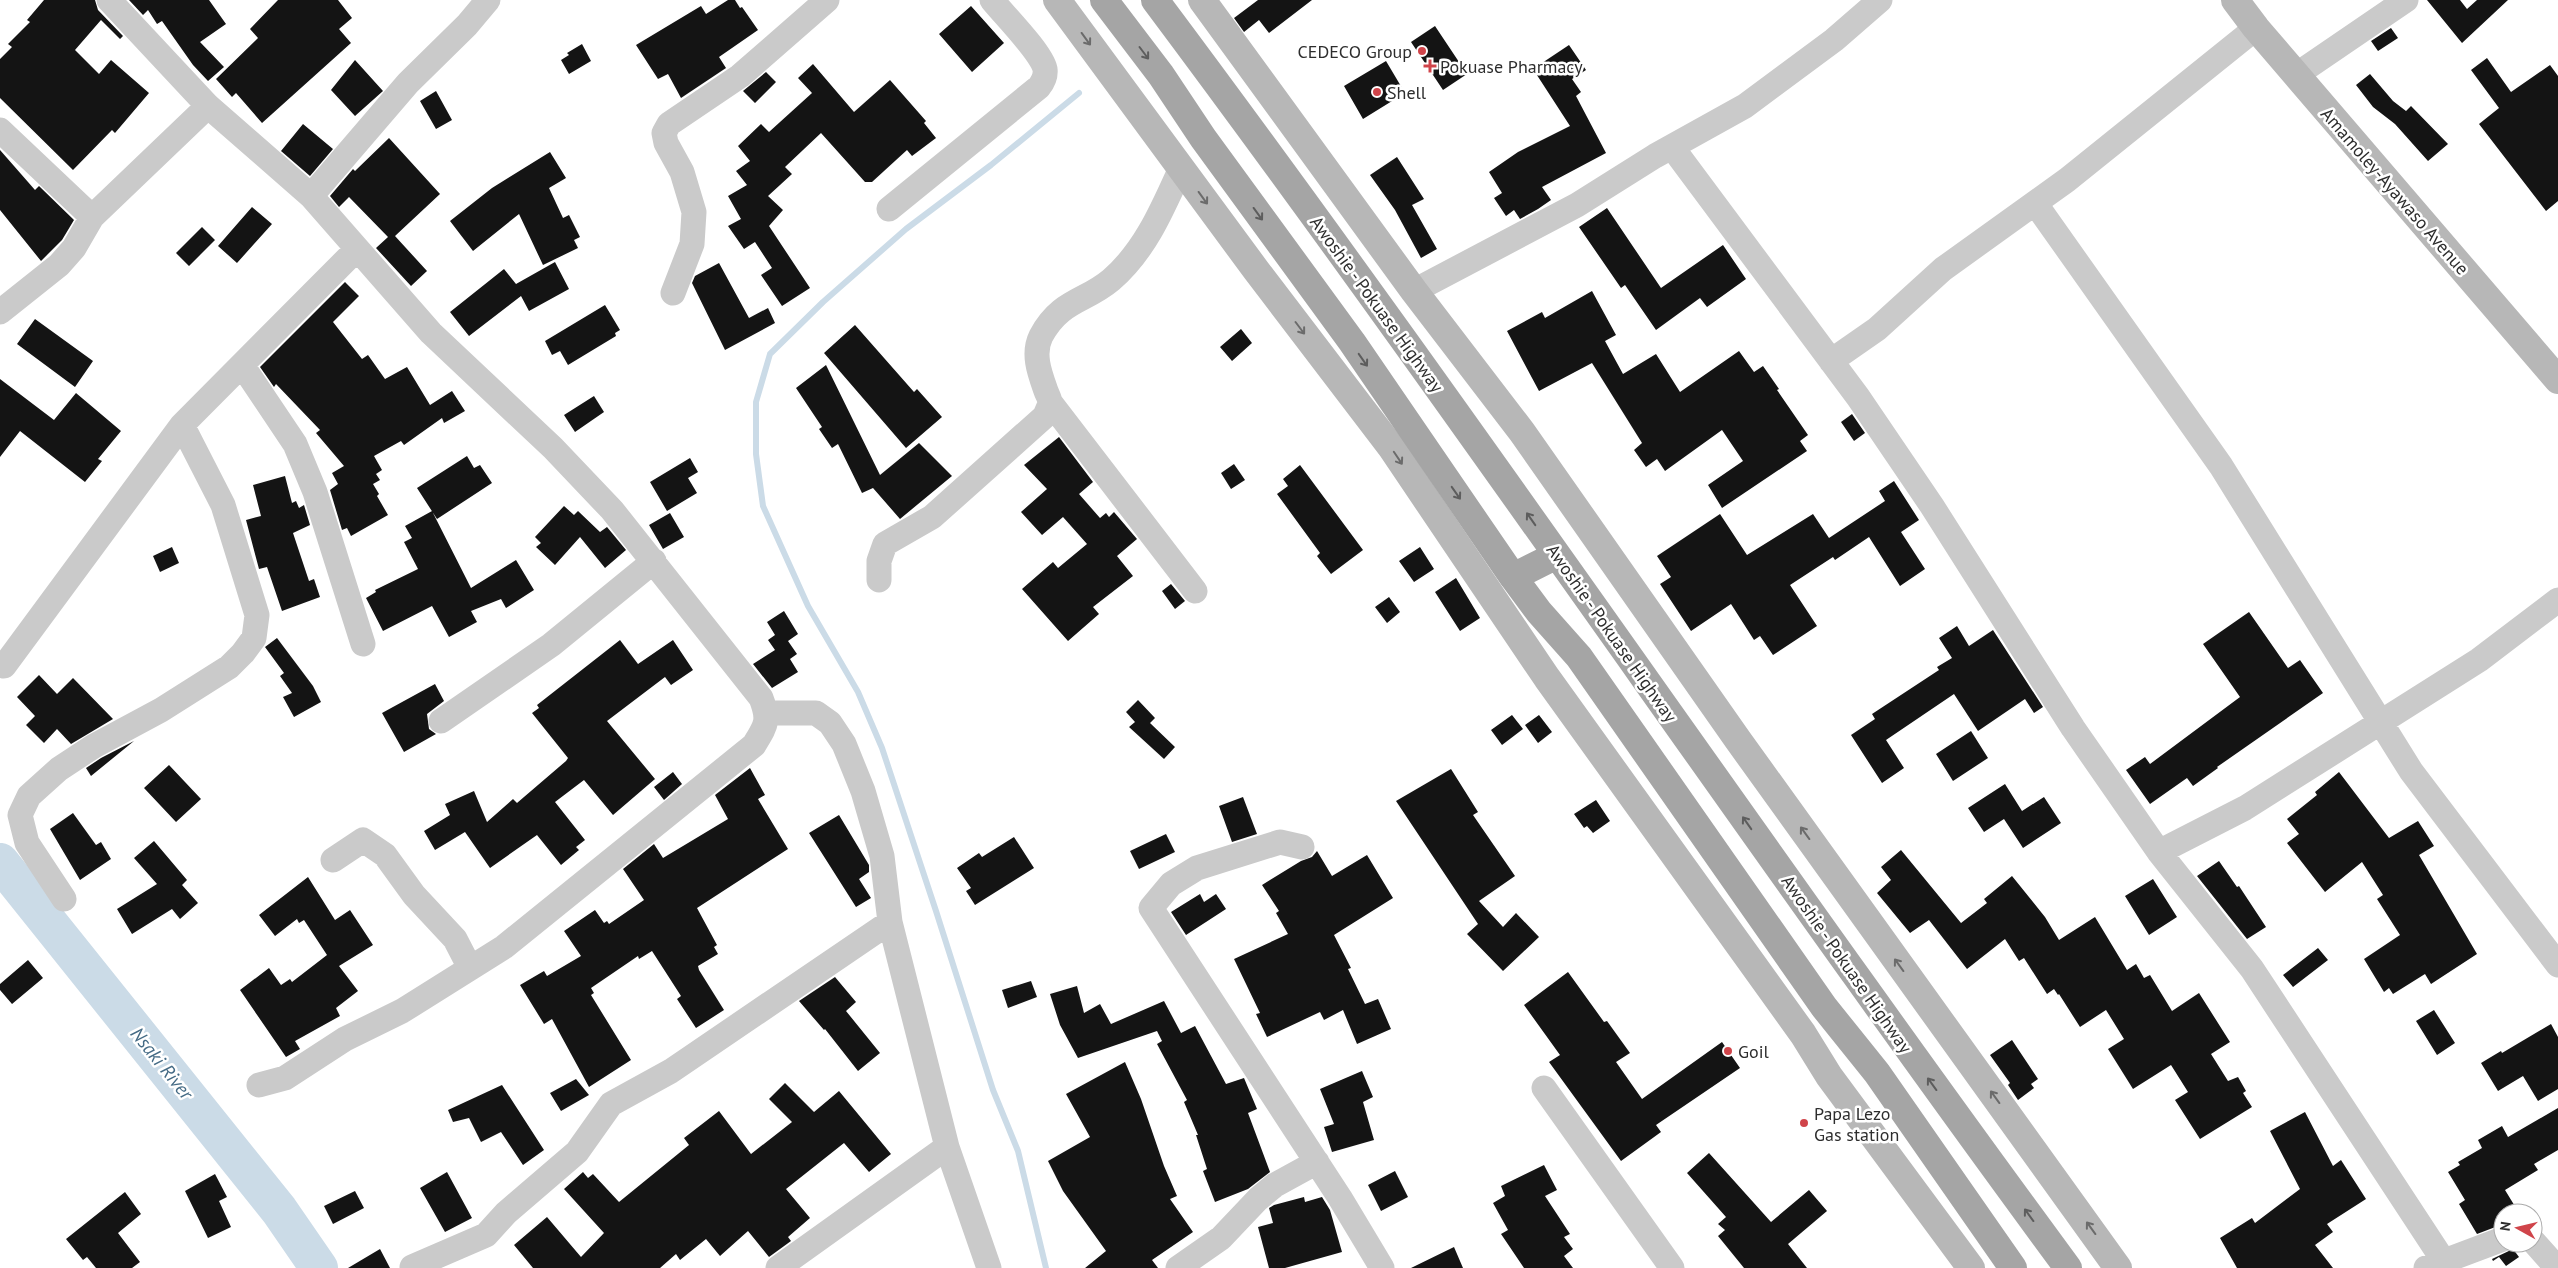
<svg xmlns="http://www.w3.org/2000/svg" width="2558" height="1268" viewBox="0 0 2558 1268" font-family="'PT Sans',sans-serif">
<rect width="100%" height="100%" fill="#fff"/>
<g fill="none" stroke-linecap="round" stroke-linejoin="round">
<!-- stream -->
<path stroke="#cbdbe7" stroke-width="6" d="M1046,1268L1018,1151L993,1090L936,911L882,748L858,692L808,606L763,506L756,454V402L770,354L823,302L906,229L991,165L1079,93"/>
<!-- river -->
<path stroke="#cbdbe7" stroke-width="38" d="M0,862L279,1210L319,1268"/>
</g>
<!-- building -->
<path fill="#141414" d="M44,0H95L98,10L123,36L120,39L101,20L75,50L99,74L111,60L149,93L115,133L112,130L73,170L0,98V59L12,47L8,44L30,22L27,20Z
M129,0H209L226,24L200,42L224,67L208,81L193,65L162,21L157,24L148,10L143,15Z
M278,0H338L352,18L339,29L351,43L262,123L236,93L232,97L216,79L258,38L250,29Z
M728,0H735L740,8L742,7L758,30L719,57L726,68L681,98L668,74L658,79L636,45L701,6L706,14Z
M1258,0H1312L1269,33L1259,20L1244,32L1234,18Z
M2427,0H2460L2467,9L2477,0H2508L2462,43Z
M971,6L1004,43L972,72L939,34Z
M1435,26L1467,74L1443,90L1411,42Z
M2391,28L2398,38L2378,51L2371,41Z
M582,44L591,61L569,74L561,60L569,55L567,53Z
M1569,45L1586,70L1572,79L1581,92L1576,96L1606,153L1542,187L1551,200L1538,209L1520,219L1514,210L1506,216L1494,198L1502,193L1489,172L1518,152L1570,126L1533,69Z
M2487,58L2511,92L2550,65L2558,76V201L2546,211L2479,124L2499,108L2471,70Z
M355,60L383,91L355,116L331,90Z
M1386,61L1405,93L1363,119L1344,86Z
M813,64L854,112L890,80L926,121L924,123L936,138L912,156L907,150L872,182H865L821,133L785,167L792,174L768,196L783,210L769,226L810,288L782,306L761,275L772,268L755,242L744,249L728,226L741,219L728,196L747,185L736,171L750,161L738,146L761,124L769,132L812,93L798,78Z
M766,72L776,82L755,103L743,91Z
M2370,74L2393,101L2406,111L2411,106L2448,144L2428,161L2395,124L2373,107L2356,85Z
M436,91L452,120L436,129L420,101Z
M303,124L333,149L310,176L281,151Z
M389,138L440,194L395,236L427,271L411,286L376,248L388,237L349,197L339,207L330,196L353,169L355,171Z
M0,150L35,190L39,186L74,220L62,240L41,261L0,210Z
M550,152L566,178L549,188L563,218L569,215L580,237L574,240L578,248L543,265L519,214L473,251L450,221L492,188Z
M1397,157L1424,199L1412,205L1437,249L1421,258L1395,210L1370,175Z
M252,207L272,224L237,263L218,246Z
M1607,208L1661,288L1723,245L1746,279L1707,307L1700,298L1656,330L1625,285L1621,288L1579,227Z
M202,227L215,240L189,266L176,253Z
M555,262L569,289L529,311L521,296L469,336L450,312L504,269L516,284Z
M719,263L749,318L768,308L775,323L725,350L692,283L695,276Z
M345,282L359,296L333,322L362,359L368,355L385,379L407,367L430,405L452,391L465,411L444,423L442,418L404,445L401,441L374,456L382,470L376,474L380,480L373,484L379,494L377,496L388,515L351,536L347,528L342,530L330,490L338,484L332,473L344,466L316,433L320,430L276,384L274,387L260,367Z
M1592,291L1616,335L1605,341L1623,374L1656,354L1680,392L1739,351L1754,372L1763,366L1779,389L1777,390L1808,435L1800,441L1807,451L1722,508L1708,485L1743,461L1722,430L1665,471L1657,459L1646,467L1634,450L1642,443L1592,363L1539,391L1507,331L1542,312L1545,318Z
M605,305L620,330L615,333L616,336L568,365L560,351L552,355L545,341Z
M35,319L93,361L75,387L17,344Z
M855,325L914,392L917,389L942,417L906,448L824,353Z
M1241,329L1252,343L1232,361L1220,347Z
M826,365L880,475L919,443L952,476L900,519L873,488L862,493L838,444L832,448L819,429L822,427L796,388Z
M0,379L54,420L76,393L121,431L98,459L102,461L85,482L20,431L0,457Z
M594,396L604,412L575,432L564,415Z
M1852,414L1865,433L1854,441L1841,422Z
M1059,437L1093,482L1079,494L1100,518L1106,513L1109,517L1114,512L1137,539L1117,556L1133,576L1093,607L1099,614L1068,641L1022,589L1053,562L1058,568L1087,544L1063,517L1042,535L1021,512L1047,489L1024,465Z
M467,456L474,468L480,465L492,483L437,519L417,488Z
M690,458L698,472L688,478L697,493L667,511L650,482Z
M1234,464L1245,480L1231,489L1221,473Z
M1300,465L1363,550L1331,574L1317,556L1320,553L1277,494L1288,486L1283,479Z
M285,476L292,503L296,501L299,508L304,505L310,525L293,533L309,581L314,579L320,597L282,611L267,567L259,569L246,520L261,516L253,485Z
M1894,481L1919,520L1901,532L1925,569L1900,586L1869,537L1835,560L1833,557L1790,585L1817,626L1773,655L1760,636L1754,640L1731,604L1691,631L1660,584L1671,577L1657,556L1720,514L1747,555L1813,514L1829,538L1885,501L1879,491Z
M564,506L574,515L578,511L600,532L607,527L626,550L605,568L580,537L555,565L536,547L541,543L535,537Z
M432,511L471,588L516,560L534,590L506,608L501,599L471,611L477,622L449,637L432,606L383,631L366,598L376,592L375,590L418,569L404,542L412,538L405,526Z
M670,513L684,537L663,549L649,525Z
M172,547L179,563L160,572L153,556Z
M1420,547L1434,569L1414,582L1399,561Z
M1456,578L1480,618L1460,631L1435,592Z
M1171,584L1185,601L1175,609L1162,591Z
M1389,597L1400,612L1387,623L1375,607Z
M784,611L798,634L788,641L797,654L790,659L798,672L772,688L753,664L775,650L768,640L775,635L767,622Z
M2249,612L2288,668L2300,660L2323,693L2217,767L2218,768L2193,786L2187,778L2150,804L2126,770L2145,757L2150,764L2240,697L2203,644Z
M1957,626L1969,646L1993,630L2043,707L2034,713L2025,699L1978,731L1954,694L1886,740L1904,768L1882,783L1851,735L1875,719L1872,714L1939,670L1937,667L1952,658L1939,638Z
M277,638L313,686L321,702L294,717L283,697L292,693L280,676L284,673L265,647Z
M620,640L638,664L673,640L693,670L671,685L665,677L607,721L655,779L613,815L584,780L555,802L585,840L576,847L579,850L561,865L537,835L490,868L465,832L435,850L424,831L450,815L445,804L474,791L487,822L513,799L517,803L566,761L568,758L532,713L539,708L537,705Z
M39,675L57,694L73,678L113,719L71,744L57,729L44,743L26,725L35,716L17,697Z
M435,684L444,701L427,714L429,729L436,734L404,752L382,713Z
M1138,700L1155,718L1150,723L1175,747L1164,759L1129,727L1135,722L1126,712Z
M1512,715L1523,729L1502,745L1491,730Z
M1539,715L1552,732L1538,743L1525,725Z
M1971,731L1988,758L1953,781L1936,754Z
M134,741L91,776L86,768L101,758Z
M169,765L201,799L176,822L144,788Z
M750,768L765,795L758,799L788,849L697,908L717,945L714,947L718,954L698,966L699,970L724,1010L696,1028L677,999L681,996L652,951L639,959L638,956L591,988L594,993L591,995L631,1060L589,1087L552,1019L544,1024L520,985L544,971L547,976L581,956L564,931L595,910L604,923L607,921L609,924L644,900L623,869L654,844L663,858L728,819L715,795Z
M1451,769L1478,812L1473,815L1515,876L1479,901L1503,927L1516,913L1539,937L1503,971L1467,934L1478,924L1396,801Z
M673,772L682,784L664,800L654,787Z
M2339,772L2389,838L2418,821L2434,846L2419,855L2477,954L2431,984L2425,974L2393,994L2389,988L2384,992L2364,959L2400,935L2377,899L2383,895L2362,862L2325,892L2287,843L2299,834L2287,819L2317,795L2315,792Z
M2005,784L2022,811L2044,797L2061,823L2023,848L2004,819L1984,832L1968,808Z
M1243,797L1257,834L1232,842L1219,806Z
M1596,800L1610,821L1593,833L1587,826L1584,828L1574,814Z
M73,813L96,845L101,842L111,859L80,880L50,829Z
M839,815L869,865V872L859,879L871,898L856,907L809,833Z
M1166,834L1175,852L1139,869L1130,851Z
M1014,837L1034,868L975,905L966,891L971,888L957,868L979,853L982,857Z
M154,841L187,880L182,885L198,903L180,919L172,909L132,934L117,909L157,884L134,858Z
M1901,850L1961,923L1987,903L1984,899L2012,876L2045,917L2059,940L2095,917L2127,970L2136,964L2144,978L2150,975L2172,1011L2199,993L2230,1042L2211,1054L2228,1081L2238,1077L2246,1091L2243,1093L2252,1107L2200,1139L2175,1100L2188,1092L2171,1065L2133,1089L2108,1049L2124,1039L2106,1010L2080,1027L2059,994L2058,995L2054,989L2047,994L2024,958L2019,961L2005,939L1967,969L1929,920L1910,933L1877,893L1891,880L1881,867Z
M1317,851L1332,876L1367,855L1393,898L1334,935L1351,968L1348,969L1365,1004L1378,999L1391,1029L1357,1044L1343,1010L1324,1020L1320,1012L1267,1037L1256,1014L1260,1013L1234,959L1288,934L1276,913L1279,911L1262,885L1301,861L1312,857Z
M2219,861L2237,887L2239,886L2266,927L2247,939L2197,876Z
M308,877L335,920L350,910L373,945L339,966L358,991L336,1008L340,1016L295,1041L300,1049L286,1057L240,990L269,968L281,985L290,979L292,982L327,955L304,920L299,923L297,919L275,936L259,915Z
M2153,879L2177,917L2149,935L2125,896Z
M1200,894L1204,902L1216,894L1226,909L1186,935L1171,912Z
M2318,948L2328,960L2293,987L2283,975Z
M28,960L43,978L12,1004L0,990V984Z
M1568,972L1604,1022L1607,1021L1630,1053L1616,1062L1642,1099L1722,1042L1740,1068L1656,1125L1661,1132L1621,1161L1549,1062L1560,1055L1524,1005Z
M835,977L856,1002L846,1011L880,1053L858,1071L825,1029L824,1030L799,1001Z
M1031,981L1037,997L1008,1008L1002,990Z
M1077,986L1084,1013L1100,1004L1111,1024L1164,1001L1181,1033L1195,1026L1226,1084L1244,1078L1257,1109L1248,1113L1270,1172L1248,1189L1215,1202L1203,1171L1207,1169L1196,1135H1198L1184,1102L1187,1100L1157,1044L1162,1041L1157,1031L1078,1058L1060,1025L1050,994Z
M2434,1010L2455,1043L2437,1055L2416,1021Z
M2551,1024L2558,1037V1089L2538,1101L2523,1076L2498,1091L2481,1063L2501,1051L2502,1053Z
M2012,1040L2038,1079L2031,1084L2034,1088L2018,1100L2008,1085L2010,1083L1990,1055Z
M1125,1062L1141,1099L1164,1166L1177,1196L1170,1199L1193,1232L1152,1260L1158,1268H1085L1106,1251L1063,1191L1048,1161L1090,1137L1066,1094Z
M1362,1071L1373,1097L1363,1102L1374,1140L1332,1152L1324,1127L1334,1124L1320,1089Z
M576,1079L589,1095L561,1111L550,1093Z
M785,1083L814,1112L839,1091L891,1154L869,1172L844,1143L786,1189L810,1218L788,1237L791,1241L769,1257L748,1231L720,1256L706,1239L680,1260L676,1254L660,1268H533L514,1245L547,1217L581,1257L604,1233L564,1189L583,1172L588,1178L593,1174L619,1202L689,1145L684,1138L719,1111L751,1154L792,1122L769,1099Z
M502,1085L544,1150L523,1165L501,1132L481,1142L469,1118L453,1122L448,1110Z
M2558,1108V1150L2534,1164L2538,1170L2505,1190L2516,1208L2503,1213V1215L2495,1220L2498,1226L2477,1234L2459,1204L2465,1200L2448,1172L2460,1165L2458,1162L2482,1148L2478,1140L2502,1126L2508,1137Z
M2305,1112L2333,1166L2341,1160L2366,1199L2327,1224L2333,1232L2315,1245L2333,1268H2237L2220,1238L2252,1218L2255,1223L2300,1189L2270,1131Z
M1709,1153L1771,1222L1809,1190L1827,1211L1788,1244L1807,1268H1744L1718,1236L1725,1230L1718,1224L1726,1217L1687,1173Z
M1544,1165L1557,1190L1545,1196L1570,1234L1564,1237L1573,1249L1564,1256L1573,1268H1524L1501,1234L1508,1230L1493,1203L1505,1196L1501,1186Z
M1395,1171L1408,1197L1381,1211L1368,1185Z
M447,1172L472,1218L445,1232L420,1188Z
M215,1174L227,1197L219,1201L231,1227L208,1238L185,1191Z
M355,1191L364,1208L333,1224L324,1206Z
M125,1192L141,1214L118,1233L140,1262L132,1268H96L87,1257L83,1260L66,1239Z
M1304,1197L1305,1202L1322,1197L1330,1210L1342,1252L1285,1268H1269L1258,1227L1273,1223L1269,1208L1274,1205Z
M1454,1247L1463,1268H1411Z
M380,1249L390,1268H348Z
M2513,1249L2519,1257L2506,1266L2499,1257L2493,1261L2492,1259Z"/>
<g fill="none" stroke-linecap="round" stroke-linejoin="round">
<!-- street -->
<path stroke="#cacaca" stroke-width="25" d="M109,0L208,106L311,196L431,333L553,448L612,510L761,698C770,721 766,725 754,745L504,947L402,1011L345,1039L285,1078L259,1085
M2296,75L2406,0
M0,130L92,217
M1672,147L1858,397L1932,506L2073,728L2159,852L2252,969L2445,1263
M311,196L408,83L467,25L488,0
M2035,203L2221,466L2411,771L2558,965
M889,209L1039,87C1043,82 1046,76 1045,69C1041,52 1004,15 992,0
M1414,291L1577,205L1655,156L1745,106L1834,40L1880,0
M673,293L692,244L694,212L682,172L666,143L664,133L669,124L740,76L827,0
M0,312L59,265L74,248L92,217L208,106
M1831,361L1877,329L1943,269L2067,180L2256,28
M242,365L295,444L315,492L363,644
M1050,402L1195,591
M879,580V561L885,544L932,517L1045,416C1046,412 1050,406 1050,402C1050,399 1047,394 1046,391C1040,374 1032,354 1041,336C1060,300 1085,302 1111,280C1145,251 1163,208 1181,168
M4,666L182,425
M767,713H816L830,723L844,744L863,791L882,856L890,922L947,1147L989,1268
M441,721L551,645L654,561
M1302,847L1280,842L1197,868L1171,884L1151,908L1340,1198L1382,1268
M2159,852L2245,808L2479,660L2558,600
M333,860L363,840L385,855L414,895L455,939L470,968
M64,899L27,843L20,815L29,796L59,769L94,746L161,710L229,667L243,653L254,638L257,615L223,505L182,425L357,249
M1544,1088L1672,1268
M2533,1241L2557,1268
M412,1267L486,1235L506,1213L577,1152L611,1104L671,1071L890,922
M778,1268L947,1147
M1178,1268L1221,1238L1258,1199L1275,1185L1317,1162
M2426,1268L2503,1239"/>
<!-- secondary -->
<path stroke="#b7b7b7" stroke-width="28" d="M1057,0L1256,270L1391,447L1547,678L1803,1034L1829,1076L1971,1268
M1202,0L1414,291L1522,432L1738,740L2118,1268
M2235,0L2256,28L2558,380"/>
<!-- primary -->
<path stroke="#a5a5a5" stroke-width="28" d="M1104,0L1161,75L1203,138L1352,342L1513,577L1539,612L1579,657L1824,1007L1877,1073L2013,1268
M1155,0C1467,417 1759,849 2068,1268
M1513,577L1557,555"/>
</g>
<!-- one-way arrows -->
<defs><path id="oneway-shaft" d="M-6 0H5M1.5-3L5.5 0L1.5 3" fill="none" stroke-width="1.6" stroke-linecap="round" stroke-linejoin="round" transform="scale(1.25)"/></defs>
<g stroke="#6b6b6b">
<use href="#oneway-shaft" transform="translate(1086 39) rotate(54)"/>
<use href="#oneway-shaft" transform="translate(1203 198) rotate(54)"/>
<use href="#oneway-shaft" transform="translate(1300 328) rotate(53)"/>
<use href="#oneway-shaft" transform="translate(1398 458) rotate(56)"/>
<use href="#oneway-shaft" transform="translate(1805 833) rotate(-126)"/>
<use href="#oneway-shaft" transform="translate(1899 965) rotate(-126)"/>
<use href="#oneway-shaft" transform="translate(1995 1097) rotate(-126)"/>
<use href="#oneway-shaft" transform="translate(2091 1228) rotate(-126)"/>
</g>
<g stroke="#5d5d5d">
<use href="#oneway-shaft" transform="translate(1144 53) rotate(53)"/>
<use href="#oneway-shaft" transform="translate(1258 214) rotate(54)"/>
<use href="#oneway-shaft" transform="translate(1363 360) rotate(55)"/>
<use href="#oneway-shaft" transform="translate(1456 493) rotate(55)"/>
<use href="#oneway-shaft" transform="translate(1531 519) rotate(-125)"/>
<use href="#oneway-shaft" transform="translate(1747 823) rotate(-125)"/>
<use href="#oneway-shaft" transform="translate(1932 1084) rotate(-126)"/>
<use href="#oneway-shaft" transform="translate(2029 1215) rotate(-126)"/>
</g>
<!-- markers -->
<g fill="#d0444a" stroke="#fff" stroke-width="2">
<circle cx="1422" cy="51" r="5"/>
<path d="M1427.5 58.5h5v5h5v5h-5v5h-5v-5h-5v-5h5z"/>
<circle cx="1377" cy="92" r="5"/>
<circle cx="1728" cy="1051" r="5"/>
<circle cx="1804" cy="1123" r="5"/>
</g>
<g text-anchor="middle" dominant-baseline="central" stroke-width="5" stroke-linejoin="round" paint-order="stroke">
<!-- poi labels -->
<g font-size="18" fill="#2d2d2d" stroke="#fff" text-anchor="start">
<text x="1412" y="51" text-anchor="end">CEDECO Group</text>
<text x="1440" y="66">Pokuase Pharmacy</text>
<text x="1387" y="92">Shell</text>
<text x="1738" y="1051">Goil</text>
<text x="1814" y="1113">Papa Lezo<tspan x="1814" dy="21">Gas station</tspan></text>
</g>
<!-- street labels -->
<g font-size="18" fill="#2d2d2d" stroke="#fff">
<text transform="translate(2395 191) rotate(49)">Amamoley-Ayawaso Avenue</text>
<text transform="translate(1377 304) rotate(54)">Awoshie - Pokuase Highway</text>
<text transform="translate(1612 633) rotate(55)">Awoshie - Pokuase Highway</text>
<text transform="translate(1847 964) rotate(55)">Awoshie - Pokuase Highway</text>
</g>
<!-- water labels -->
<g font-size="19" font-style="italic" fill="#456b85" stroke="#fff">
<text transform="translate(162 1063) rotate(51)">Nsaki River</text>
</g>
</g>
<!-- north arrow -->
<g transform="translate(2518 1228) rotate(278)"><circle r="24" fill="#ffffff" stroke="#ababab"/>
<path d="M0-4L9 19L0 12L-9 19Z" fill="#d0444a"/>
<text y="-8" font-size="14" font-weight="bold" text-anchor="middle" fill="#2d2d2d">N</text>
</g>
</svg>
